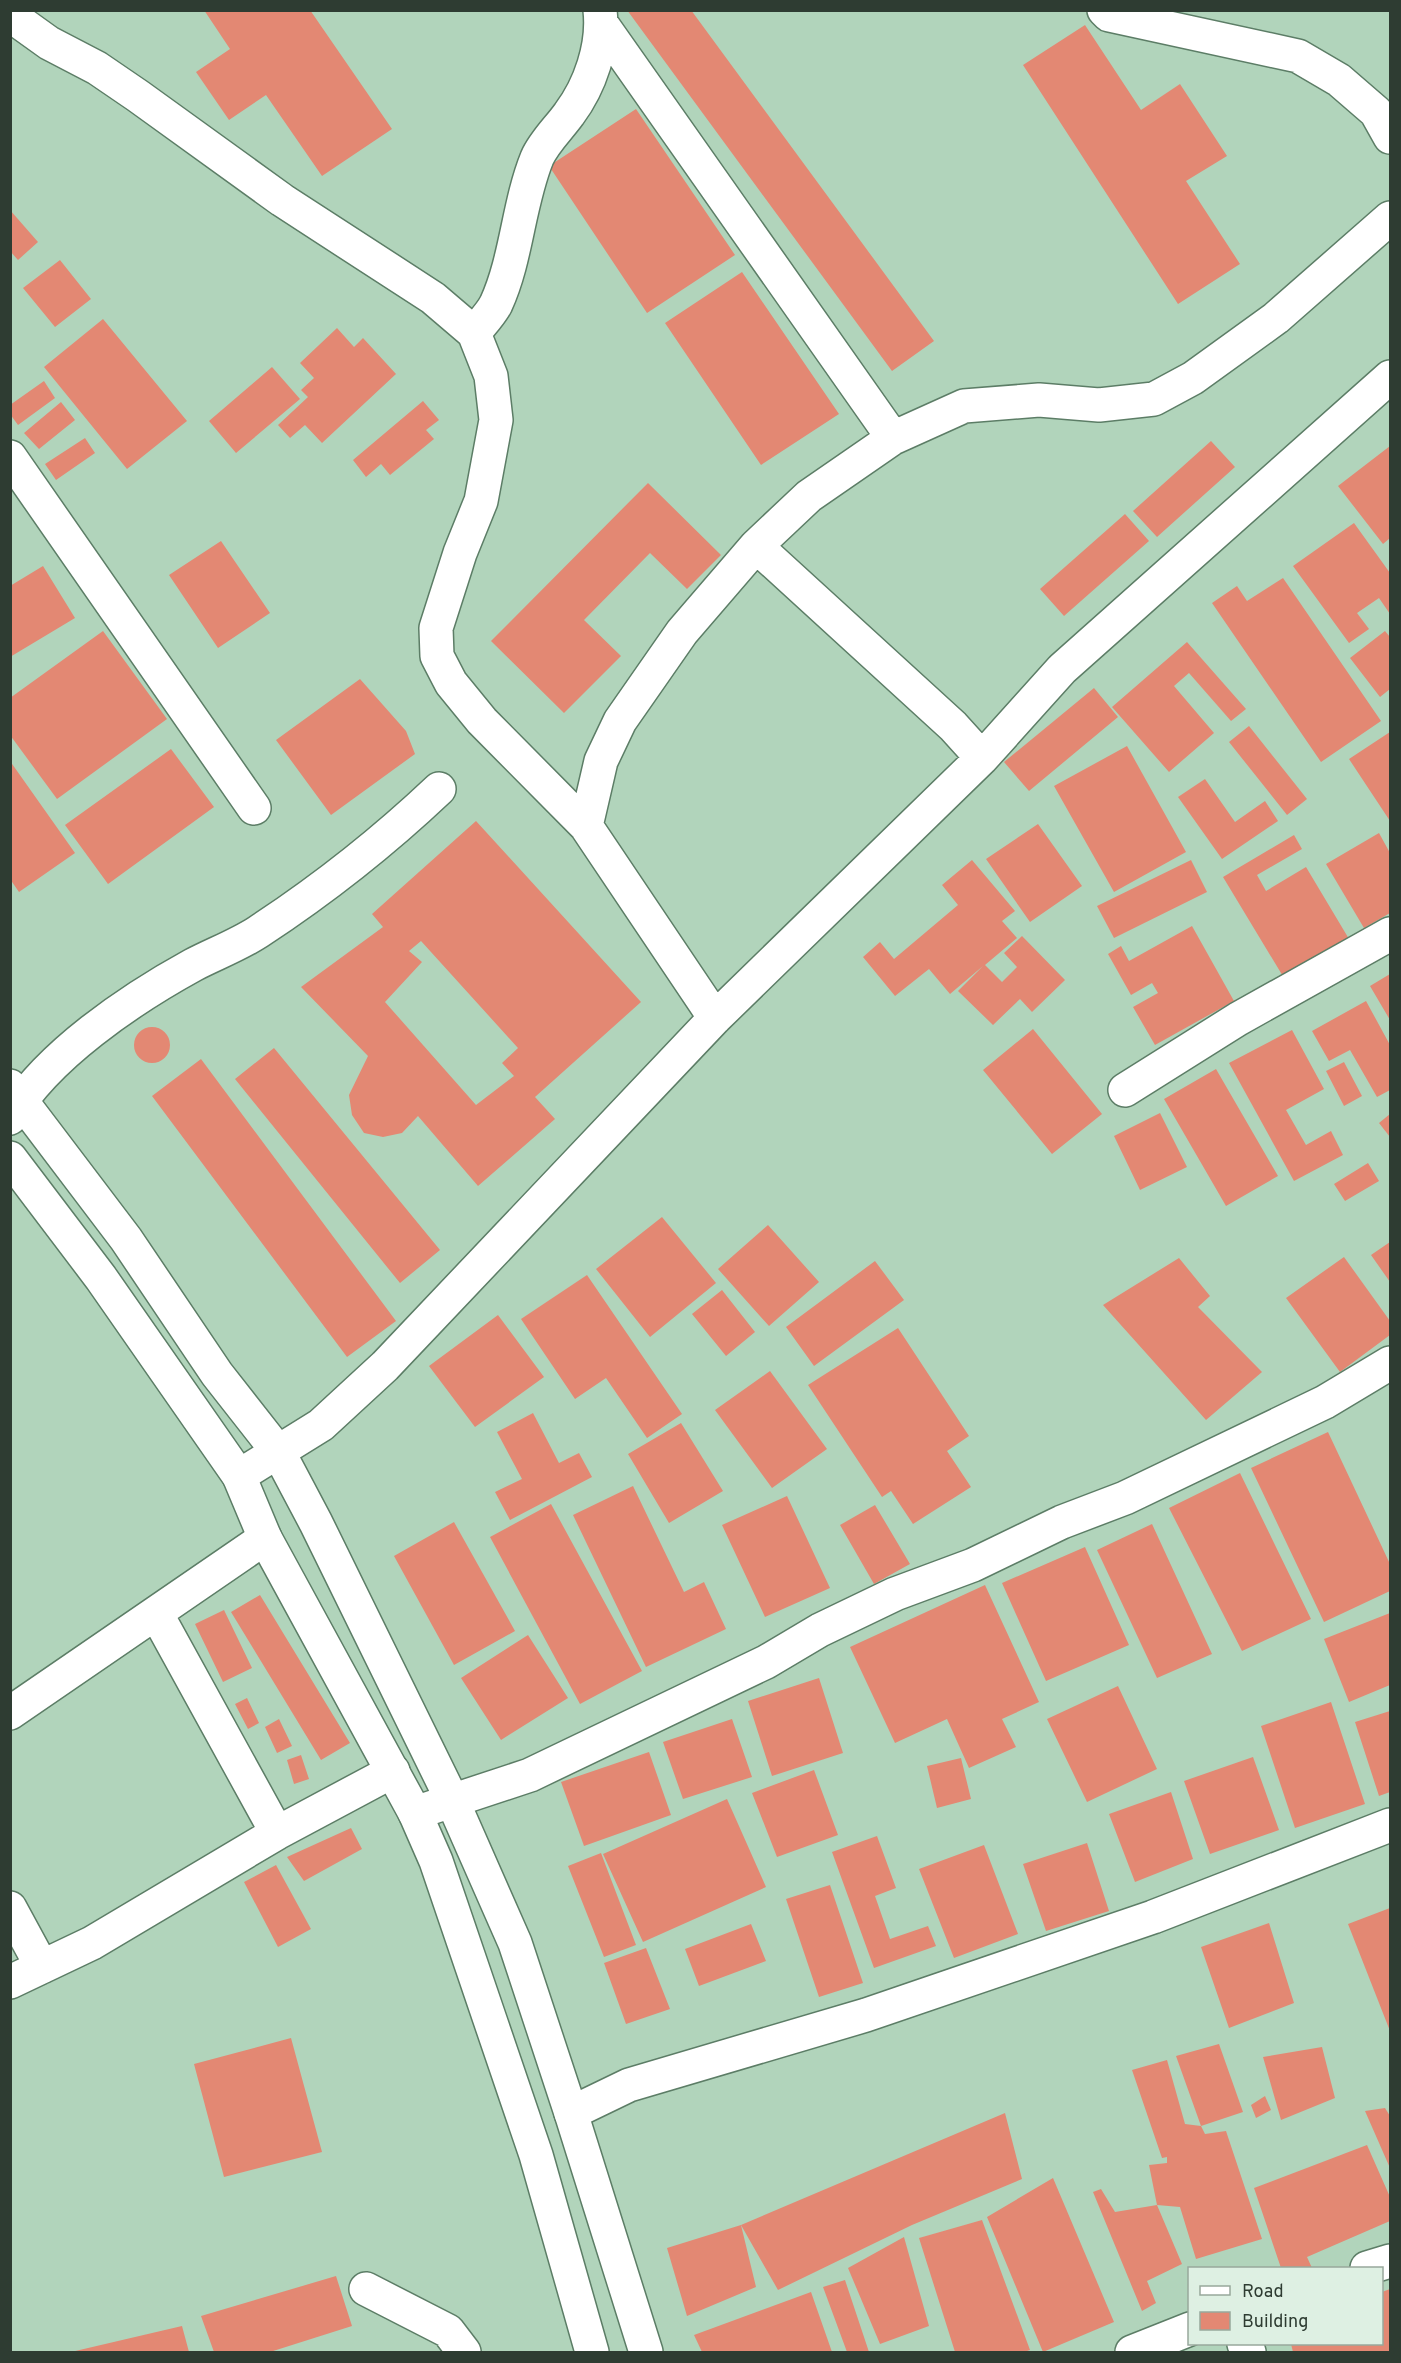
<svg xmlns="http://www.w3.org/2000/svg" width="1401" height="2363" viewBox="0 0 1401 2363" font-family="Overpass,sans-serif">
<rect width="100%" height="100%" fill="#b1d4bb"/>
<!-- building -->
<path fill="#e38873" fill-rule="evenodd" d="M204,10H310L392,129L322,176L266,95L229,120L196,72L230,49Z
M627,10H691L934,341L892,371Z
M1085,25L1141,110L1180,84L1227,156L1186,181L1240,264L1178,304L1023,65Z
M636,109L735,255L647,313L549,166Z
M10,210L38,242L18,260L10,251Z
M60,260L91,299L55,327L23,288Z
M742,272L839,414L761,465L665,323Z
M103,319L187,421L127,469L44,367Z
M337,328L354,347L363,338L396,374L322,443L305,425L290,438L278,425L308,397L301,390L314,378L300,363Z
M272,367L300,399L236,453L209,421Z
M44,381L55,398L18,425L10,414V405Z
M423,401L439,420L426,430L434,439L390,475L381,464L366,477L353,460Z
M61,402L75,420L39,449L24,433Z
M85,438L95,453L56,480L45,464Z
M1211,441L1235,467L1157,537L1133,511Z
M1390,446V538L1383,544L1338,486Z
M648,483L721,555L687,589L650,553L584,620L621,656L564,713L491,641Z
M1125,514L1149,541L1064,616L1040,589Z
M1354,523L1390,573V614L1379,598L1357,613L1369,629L1349,643L1293,566Z
M221,541L270,613L218,648L169,575Z
M43,566L75,618L10,657V586Z
M1283,578L1381,721L1321,762L1212,603L1237,586L1247,601Z
M103,631L167,719L57,799L10,735V698Z
M1385,631L1390,637V689L1380,697L1350,658Z
M1187,642L1246,709L1231,721L1189,673L1174,686L1214,733L1169,772L1112,707Z
M360,679L406,731L415,754L331,815L276,740Z
M1094,688L1118,717L1029,791L1004,762Z
M1249,726L1307,799L1287,815L1229,742Z
M1390,732V821L1349,759Z
M1127,746L1186,852L1114,892L1054,786Z
M171,749L214,807L108,884L65,825Z
M10,761L75,853L19,892L10,879Z
M1205,779L1235,822L1265,801L1278,821L1222,859L1178,797Z
M476,821L641,1002L535,1097L555,1119L478,1186L418,1116L402,1133L383,1137L364,1133L352,1115L349,1095L368,1056L301,987L383,927L372,914ZM421,941L518,1048L502,1063L514,1076L476,1105L385,1002L422,962L409,951Z
M1038,824L1082,886L1030,922L986,859Z
M1379,833L1390,853V913L1364,928L1326,864Z
M1294,835L1302,849L1257,875L1266,891L1306,867L1349,939L1284,978L1223,877Z
M972,860L1015,911L1002,921L1017,938L985,965L1002,982L1017,967L1004,953L1022,936L1065,980L1032,1012L1020,999L993,1025L958,991L983,966L950,994L929,969L895,996L863,957L880,942L894,959L958,905L942,885Z
M1191,860L1207,892L1114,938L1097,906Z
M1192,926L1234,1001L1155,1045L1133,1007L1158,993L1152,983L1131,995L1108,954L1121,946L1129,961Z
M1390,974V1020L1370,986Z
M1366,1001L1390,1045V1090L1377,1097L1350,1050L1329,1061L1312,1031Z
M134 1045a18 18 0 1 1 36 0a18 18 0 1 1-36 0Z
M1033,1029L1102,1114L1052,1154L983,1070Z
M1292,1030L1324,1089L1286,1110L1306,1145L1331,1131L1343,1155L1294,1181L1229,1063Z
M274,1048L440,1250L400,1283L235,1079Z
M201,1059L396,1321L347,1357L152,1096Z
M1344,1062L1362,1096L1344,1106L1326,1071Z
M1216,1069L1278,1176L1226,1206L1164,1099Z
M1160,1113L1187,1167L1140,1190L1114,1136Z
M1390,1114V1137L1379,1123Z
M1368,1163L1379,1181L1345,1201L1334,1184Z
M662,1217L716,1283L650,1337L596,1269Z
M768,1225L819,1282L769,1326L718,1269Z
M1390,1242V1282L1371,1255Z
M1344,1257L1390,1321V1335L1340,1372L1286,1298Z
M1179,1258L1210,1296L1198,1307L1262,1372L1206,1420L1103,1305Z
M875,1261L904,1300L814,1366L786,1327Z
M587,1275L682,1414L647,1438L606,1378L575,1399L521,1319Z
M722,1290L755,1332L726,1356L692,1314Z
M498,1315L544,1377L475,1427L429,1366Z
M898,1328L969,1436L947,1451L971,1487L913,1524L891,1491L882,1497L808,1385Z
M770,1371L827,1449L772,1488L715,1410Z
M533,1413L559,1463L579,1453L592,1477L510,1520L495,1492L522,1479L497,1432Z
M681,1423L723,1491L669,1523L628,1454Z
M1328,1432L1390,1564V1591L1324,1622L1251,1468Z
M1240,1473L1311,1619L1242,1651L1169,1508Z
M633,1486L684,1592L704,1582L726,1629L646,1667L573,1515Z
M787,1496L830,1588L765,1617L722,1525Z
M551,1504L642,1671L580,1704L490,1537Z
M875,1505L910,1564L874,1584L840,1525Z
M454,1522L515,1631L454,1665L394,1556Z
M1152,1524L1212,1654L1157,1678L1097,1550Z
M1085,1547L1129,1645L1046,1681L1002,1583Z
M985,1585L1039,1702L1002,1719L1016,1747L969,1768L947,1719L895,1743L850,1647Z
M260,1595L350,1743L321,1760L231,1612Z
M224,1610L252,1668L223,1682L195,1624Z
M1390,1613V1685L1349,1702L1324,1639Z
M528,1635L568,1698L501,1740L461,1678Z
M819,1678L843,1753L772,1776L748,1701Z
M1118,1686L1157,1769L1087,1802L1047,1719Z
M247,1698L259,1723L248,1729L235,1704Z
M1331,1702L1365,1804L1295,1828L1261,1726Z
M1390,1711V1792L1379,1796L1355,1722Z
M279,1719L292,1746L277,1753L265,1727Z
M732,1719L752,1777L683,1799L663,1742Z
M649,1752L671,1815L584,1846L561,1782Z
M301,1755L309,1779L294,1784L287,1760Z
M1253,1757L1279,1830L1210,1854L1184,1781Z
M961,1758L971,1799L937,1808L927,1766Z
M814,1770L838,1835L777,1857L752,1793Z
M1171,1792L1193,1859L1135,1882L1109,1814Z
M727,1799L766,1887L643,1942L603,1854Z
M351,1828L362,1849L304,1881L287,1857Z
M877,1836L896,1888L875,1896L890,1939L928,1926L936,1946L874,1968L832,1852Z
M1087,1843L1109,1911L1046,1931L1023,1864Z
M984,1845L1018,1934L954,1958L919,1869Z
M601,1853L636,1945L604,1957L568,1866Z
M276,1865L311,1929L278,1947L244,1882Z
M830,1885L863,1983L819,1997L786,1899Z
M1390,1908V2031L1348,1924Z
M1269,1923L1294,2003L1229,2028L1201,1947Z
M751,1924L766,1961L699,1986L685,1949Z
M646,1948L670,2009L626,2024L604,1963Z
M291,2038L322,2152L224,2177L194,2064Z
M1219,2044L1243,2112L1201,2126L1176,2056Z
M1322,2047L1335,2098L1281,2120L1263,2057Z
M1167,2060L1185,2124L1201,2126L1205,2134L1226,2131L1262,2239L1196,2259L1180,2207L1157,2205L1182,2264L1147,2281L1156,2303L1142,2311L1093,2192L1101,2189L1115,2212L1157,2205L1149,2165L1167,2163V2157L1162,2158L1132,2070Z
M1265,2096L1271,2110L1256,2118L1251,2105Z
M1385,2108L1390,2116V2168L1365,2111Z
M1005,2113L1022,2179L912,2225L778,2290L741,2225Z
M1367,2145L1390,2197V2221L1307,2257L1312,2268H1281L1254,2188Z
M1053,2178L1114,2322L1043,2352L987,2217Z
M982,2220L1030,2350L1024,2352H955L919,2238Z
M741,2225L756,2287L687,2316L667,2248Z
M904,2237L929,2326L880,2344L848,2268Z
M336,2276L352,2326L270,2352H214L201,2316Z
M845,2280L869,2352H847L823,2287Z
M1390,2289V2352H1293L1291,2344H1382V2292Z
M811,2292L832,2352H702L694,2335Z
M182,2326L189,2352H71Z"/>
<g fill="none" stroke-linecap="round" stroke-linejoin="round">
<!-- minor casing -->
<g stroke="#5c7d66" stroke-width="36">
<path id="minor" d="M1104,10L1109,15L1298,56L1339,80L1376,112L1390,137
M10,15L49,43L97,68L138,96L282,200L433,298L474,333L491,376L496,420L481,501L460,553L436,628L437,656L451,683L482,721L586,826L715,1018
M601,23L893,438
M474,333C481,324 491,314 496,304C517,258 518,205 537,158C544,142 559,128 569,114C590,86 604,46 600,10
M10,457L254,808
M756,546L809,496L893,438L964,406L1039,400L1099,405L1154,399L1193,378L1276,318L1390,218
M586,826L601,761L620,721L682,632L756,546L953,726L982,758
M1125,1090L1238,1019L1390,934
M10,1118C46,1056 131,999 193,965C214,954 238,945 258,932C322,890 383,842 439,789
M239,1476L321,1425L385,1366L715,1018L982,758L1062,669L1390,377
M156,1613L277,1833
M10,1713L265,1538
M415,1813L530,1775L766,1662L820,1630L895,1594L973,1565L1062,1522L1125,1498L1325,1402L1390,1363
M10,1908L42,1967
M10,1982L92,1943L277,1833L393,1771
M571,2113L629,2085L866,2015L1153,1917L1390,1825
M1367,2268L1390,2261
M366,2289L448,2331L464,2352
M1244,2344L1249,2352
M1132,2352L1190,2329"/>
</g>
<!-- major casing -->
<g stroke="#5c7d66" stroke-width="36">
<path id="major" d="M10,1086L126,1239L217,1374L279,1453L316,1523L452,1800L515,1943L571,2113L646,2352
M10,1158L101,1278L239,1476L265,1538L415,1813L436,1861L536,2155L592,2352"/>
</g>
<!-- minor -->
<use href="#minor" stroke="#fff" stroke-width="33"/>
<!-- major -->
<use href="#major" stroke="#fff" stroke-width="33"/>
</g>
<!-- border -->
<rect width="1401" height="2363" fill="none" stroke="#2e3c32" stroke-width="24"/>
<!-- legend -->
<rect x="1188" y="2267" width="195" height="78" fill="#def0e3" stroke="#98a89c" stroke-width="1.5"/>
<rect x="1200" y="2286" width="30" height="9" fill="#ffffff" stroke="#98a89c" stroke-width="1.5"/>
<text x="1242" y="2297" font-size="18" fill="#2e3c32">Road</text>
<rect x="1200" y="2312" width="30" height="18" fill="#e38873" stroke="#98a89c" stroke-width="1.5"/>
<text x="1242" y="2327" font-size="18" fill="#2e3c32">Building</text>
</svg>
